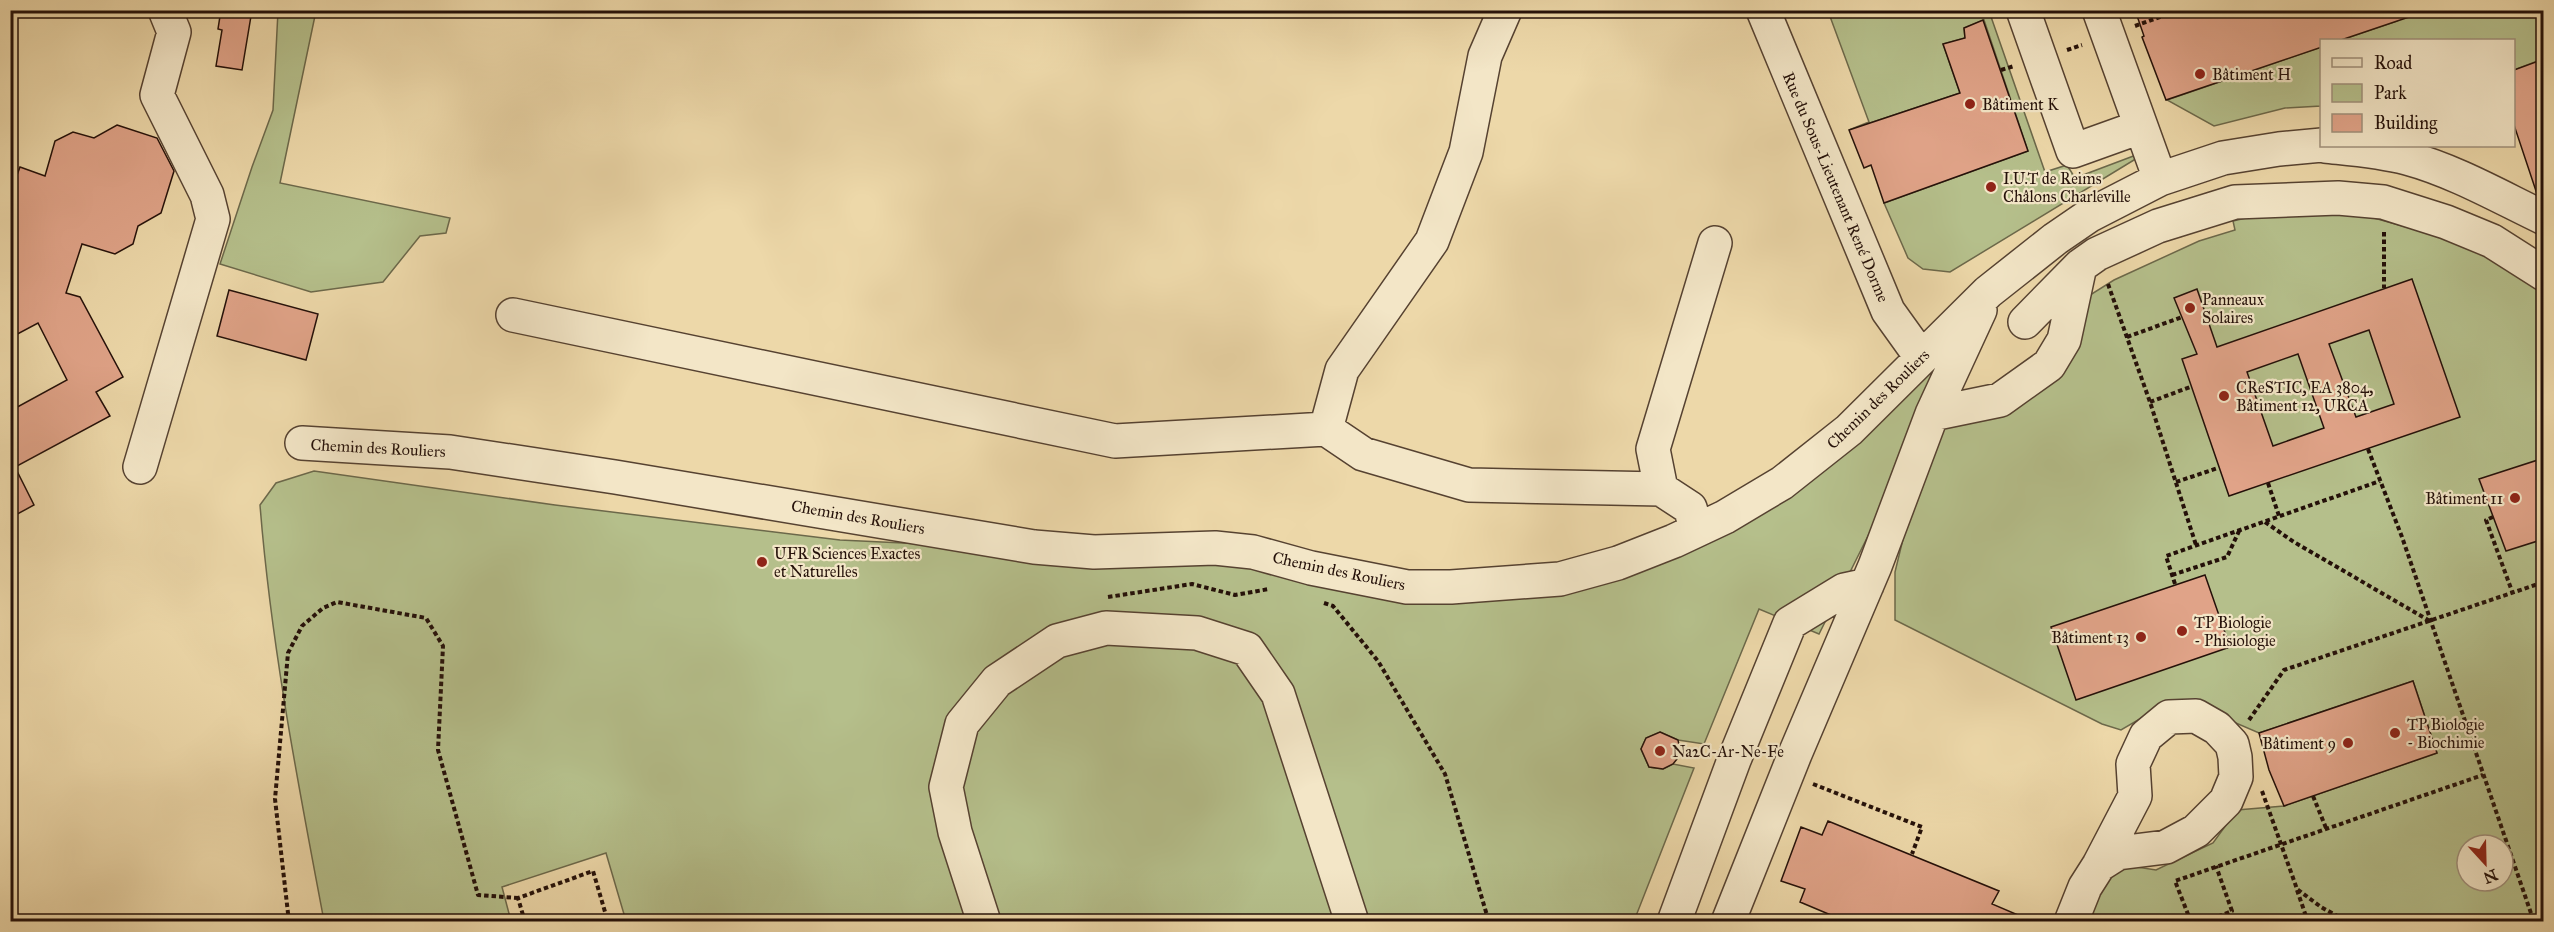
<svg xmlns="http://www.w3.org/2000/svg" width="2554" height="932" viewBox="0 0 2554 932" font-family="'IM FELL Great Primer',serif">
<rect width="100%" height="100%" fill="#edd8a9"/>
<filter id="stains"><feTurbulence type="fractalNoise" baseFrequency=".00333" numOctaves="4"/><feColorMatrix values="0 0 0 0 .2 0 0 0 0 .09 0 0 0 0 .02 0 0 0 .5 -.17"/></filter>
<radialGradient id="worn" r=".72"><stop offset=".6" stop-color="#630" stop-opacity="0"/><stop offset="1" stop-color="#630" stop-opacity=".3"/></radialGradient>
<!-- green -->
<path fill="#b5bf8b" stroke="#6c684a" stroke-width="1.5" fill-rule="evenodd" d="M278,11H316L280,183L450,218L446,233L420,236L383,282L311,292L220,264L252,167L273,110Z
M1828,11H1989L2045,172L2067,165L2075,178L2152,149L1950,272L1923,269L1908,258L1884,203L2028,151L1984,20L1964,28L1965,38L1943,44L1960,93L1849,130L1869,122Z
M2393,11H2543V59L2514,70V40H2341L2397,21Z
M2321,47V106L2285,108L2214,126L2167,100Z
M2276,211L2356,213L2453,240L2543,285V921H2086L2111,863L2156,870L2213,843L2237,810L2284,806L2437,753L2413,681L2259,733L2229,720L2155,710L2121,730L2102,724L1895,620V572L1912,502L1946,425L1997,410L2082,300L2114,280L2199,241L2235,230L2233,221ZM2467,845H2503V881H2467Z
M1965,305L1891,490L1819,634L1759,609L1704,744L1678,740L1660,732L1646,738L1641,749L1649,767L1663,769L1673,764L1694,768L1634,921H626L606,853L502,887L511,921H324C298,783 271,645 260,505L276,483L314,471L555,505L840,540L1094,552L1333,572L1560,579L1816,456Z"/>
<!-- building -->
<path fill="#e0a388" stroke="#241009" stroke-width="1.5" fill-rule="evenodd" d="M221,10H252L242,70L216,66L222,30L218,29Z
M2135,10H2417L2418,14L2341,40H2322V47L2166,100L2142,37L2144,36Z
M1983,20L2028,151L1884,203L1871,165L1864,168L1849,130L1960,93L1943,44L1965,38L1964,28Z
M2544,59V197L2537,194L2514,125V70Z
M117,125L157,138L174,171L161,213L138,226L133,244L115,254L82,244L66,293L80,297L123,377L96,392L110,416L15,467L34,505L10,518V411L67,380L38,323L10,338V173L17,175L20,167L45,176L55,141L73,132L94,138Z
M2412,279L2460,417L2229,496L2182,359L2197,354L2174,298L2197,289L2217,347ZM2369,330L2394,404L2356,417L2329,344ZM2298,354L2324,428L2273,446L2247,372Z
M229,290L318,314L306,360L217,336Z
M2544,458V539L2506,551L2479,479Z
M2205,575L2230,647L2076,700L2051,627Z
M2413,681L2437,753L2284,806L2269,770L2259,733Z
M1660,732L1678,740L1681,754L1673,764L1663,769L1649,767L1641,749L1646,738Z
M1828,821L1999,891L1992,904L2032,921H1845L1800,902L1805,889L1781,881L1801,827L1822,835Z"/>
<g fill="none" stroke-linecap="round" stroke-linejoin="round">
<!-- minor casing -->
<g stroke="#564231" stroke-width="36">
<path id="minor" d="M1763,10L1888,311L1921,357
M2023,10L2073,151L2140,127
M2099,10L2160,179
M2325,146C2353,149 2380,151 2407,158C2455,171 2500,197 2544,218
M513,315L1115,441L1326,429L1363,454L1469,485L1661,489
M2025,322L2080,266
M1932,414L2000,400L2049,365L2064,340L2080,266L2097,254L2158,226L2235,202L2338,198L2383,202L2446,222L2492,241L2544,274
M1326,429L1342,370L1432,241L1466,152L1485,56L1505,10
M302,443L450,452L615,477L1034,547L1094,552L1215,548L1253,552L1311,568L1407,587H1451L1560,579L1618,563L1674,541L1725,517L1782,483L1849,430L1988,292L2055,239L2090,215L2160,179L2223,158L2279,149L2322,145
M140,467L213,219L207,195L157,95L174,32L165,10
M1697,530L1690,508L1661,489L1653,449L1715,243
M984,922L955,832L946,787L962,724L997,681L1057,641L1106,628L1197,633L1247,649L1278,694L1352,922
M1674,922L1734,760L1790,623L1844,590L1867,585
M1728,922L1795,754L1875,566L1932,414L1980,310
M2071,922L2085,887L2099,865L2135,796L2133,764L2146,736L2169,717L2196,716L2217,728L2232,744L2235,757L2236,777L2226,801L2196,831L2166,847L2118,853L2099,865"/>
</g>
<!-- path -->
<path stroke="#241009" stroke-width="4" stroke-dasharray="4.5 3" stroke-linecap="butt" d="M2135,26L2179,10
M2067,50L2082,45
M2001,70L2014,66
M2384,232V288
M2108,284L2150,402L2196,545
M2127,337L2182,317
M2150,402L2190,387
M2368,449L2402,537L2534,922
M2176,482L2218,468
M2268,483L2279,516
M2493,517L2486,520L2513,594
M2265,522L2294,542L2428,620
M2172,575L2227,557L2240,529
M2175,584L2166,556L2380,481
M1108,597L1192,584L1235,595L1269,589
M1324,603L1333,606L1378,661L1445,774L1489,922
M2249,720L2284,670L2544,582
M1681,754L1704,756
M1813,784L1922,827L1912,854
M2262,791L2297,889L2321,907L2348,922
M2313,796L2326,828
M2297,890L2308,922
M289,922L275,799L288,653L302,626L323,608L337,602L426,618L443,646L438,750L478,895L518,898
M525,922L518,898L593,871L608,922
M2191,922L2175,881L2483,775
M2204,922L2232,911L2216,866"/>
<!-- minor -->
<use href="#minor" stroke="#f3e6c7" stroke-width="33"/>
</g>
<!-- markers -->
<g fill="#8f2418" stroke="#f3e6c7" stroke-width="2">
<circle cx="2200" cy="74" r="6"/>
<circle cx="1970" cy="104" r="6"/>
<circle cx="1991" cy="187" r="6"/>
<circle cx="2190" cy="308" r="6"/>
<circle cx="2224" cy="396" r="6"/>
<circle cx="2515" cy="498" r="6"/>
<circle cx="762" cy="562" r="6"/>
<circle cx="2182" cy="631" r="6"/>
<circle cx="2141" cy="637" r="6"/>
<circle cx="2395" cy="733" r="6"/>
<circle cx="2348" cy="743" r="6"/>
<circle cx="1660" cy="751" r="6"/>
</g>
<g text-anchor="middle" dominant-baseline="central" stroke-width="4.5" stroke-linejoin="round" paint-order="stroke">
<!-- poi labels -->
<g font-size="16" fill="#241009" stroke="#f3e6c7" text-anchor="start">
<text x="2212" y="74">Bâtiment H</text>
<text x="1982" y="104">Bâtiment K</text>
<text x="2003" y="178">I.U.T de Reims<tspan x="2003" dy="18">Châlons Charleville</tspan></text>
<text x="2202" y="299">Panneaux<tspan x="2202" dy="18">Solaires</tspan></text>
<text x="2236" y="387">CReSTIC, EA 3804,<tspan x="2236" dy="18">Bâtiment 12, URCA</tspan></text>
<text x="2503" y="498" text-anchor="end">Bâtiment 11</text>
<text x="774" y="553">UFR Sciences Exactes<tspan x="774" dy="18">et Naturelles</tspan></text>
<text x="2194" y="622">TP Biologie<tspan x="2194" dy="18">- Phisiologie</tspan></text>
<text x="2129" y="637" text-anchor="end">Bâtiment 13</text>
<text x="2407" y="724">TP Biologie<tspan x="2407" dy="18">- Biochimie</tspan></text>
<text x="2336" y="743" text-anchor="end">Bâtiment 9</text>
<text x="1672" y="751">Na2C-Ar-Ne-Fe</text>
</g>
<!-- street labels -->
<g font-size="16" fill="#241009" stroke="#f3e6c7">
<text transform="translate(1836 187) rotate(67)">Rue du Sous-Lieutenant René Dorme</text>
<text transform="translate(1878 399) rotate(-44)">Chemin des Rouliers</text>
<text transform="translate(378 448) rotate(3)">Chemin des Rouliers</text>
<text transform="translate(858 517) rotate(10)">Chemin des Rouliers</text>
<text transform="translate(1339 571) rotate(12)">Chemin des Rouliers</text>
</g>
</g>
<!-- margin -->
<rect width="2554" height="932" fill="none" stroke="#edd8a9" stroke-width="36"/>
<rect x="12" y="12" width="2530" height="908" fill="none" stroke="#241009" stroke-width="3"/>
<rect x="18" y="18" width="2518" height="896" fill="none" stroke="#241009" stroke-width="1.5"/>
<!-- legend -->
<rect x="2320" y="39" width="195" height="108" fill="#f3e6c7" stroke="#a0907b" stroke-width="1.5"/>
<rect x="2332" y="58" width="30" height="9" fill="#f3e6c7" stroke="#a0907b" stroke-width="1.5"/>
<text x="2374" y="69" font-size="18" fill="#241009">Road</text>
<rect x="2332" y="84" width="30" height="18" fill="#b5bf8b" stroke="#a0907b" stroke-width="1.5"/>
<text x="2374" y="99" font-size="18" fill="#241009">Park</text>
<rect x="2332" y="114" width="30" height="18" fill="#e0a388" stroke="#a0907b" stroke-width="1.5"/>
<text x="2374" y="129" font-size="18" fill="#241009">Building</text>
<!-- north arrow -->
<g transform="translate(2485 863) rotate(158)"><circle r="28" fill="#f3e6c7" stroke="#a0907b" stroke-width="1.5"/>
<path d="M0-4.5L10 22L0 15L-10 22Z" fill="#8f2418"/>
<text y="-9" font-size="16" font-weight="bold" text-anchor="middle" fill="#241009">N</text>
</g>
<rect width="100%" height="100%" filter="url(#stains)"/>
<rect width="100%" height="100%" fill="url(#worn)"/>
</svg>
